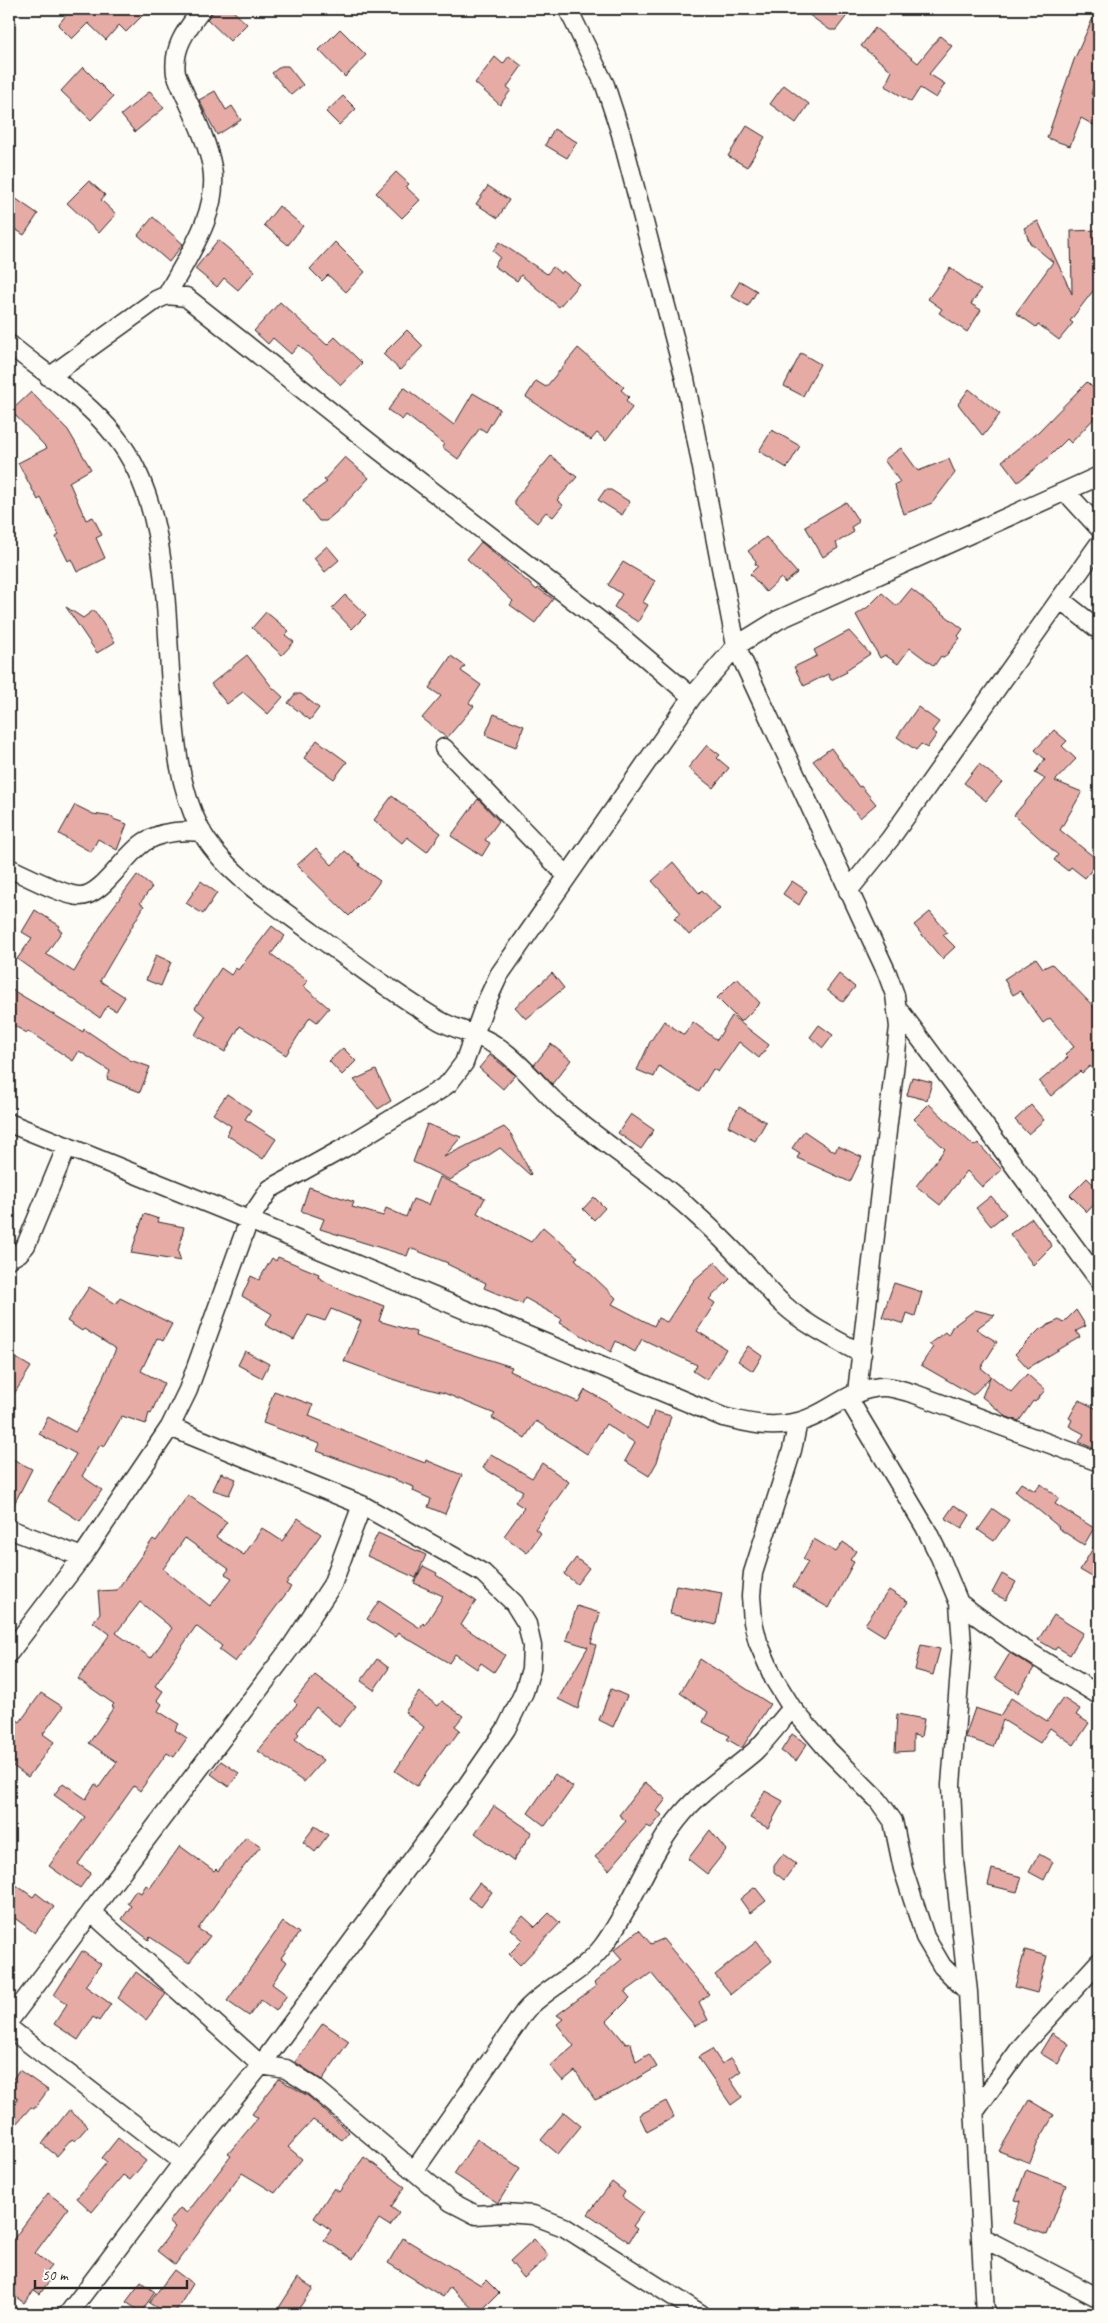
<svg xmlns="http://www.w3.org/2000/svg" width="1108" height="2323" viewBox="0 0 1108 2323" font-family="Caveat,sans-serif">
<rect width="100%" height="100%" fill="#fdfcf7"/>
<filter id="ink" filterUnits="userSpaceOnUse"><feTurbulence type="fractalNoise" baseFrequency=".02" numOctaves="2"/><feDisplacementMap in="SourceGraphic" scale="10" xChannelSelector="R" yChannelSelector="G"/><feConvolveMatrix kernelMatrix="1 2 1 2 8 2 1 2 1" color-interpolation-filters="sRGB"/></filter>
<g filter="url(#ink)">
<!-- building -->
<path fill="#e6aba4" stroke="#2b2b2b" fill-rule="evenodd" d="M71,9H149L126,32L119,25L106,40L88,23L72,39L58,25Z
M216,9H231L247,24L230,41L207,19Z
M801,9H852L836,30H830Z
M1097,9H1099V69L1091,94L1099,99V128L1081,118L1070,146L1047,138L1074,60Z
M875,28L918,63L940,36L952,46L929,74L945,84L936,98L920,88L911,102L885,86L892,71L861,46Z
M340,29L366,55L345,77L319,50Z
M509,56L522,66L507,87L511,90L500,105L475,83L495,57L503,64Z
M281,66H288L303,85L291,95L272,73Z
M83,67L113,97L91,120L61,91Z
M784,85L809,104L796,123L770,104Z
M150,91L164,108L135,132L121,115Z
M215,91L226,110L232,106L241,120L217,135L199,100Z
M343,96L356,109L339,125L326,112Z
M747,126L765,137L747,167L728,156Z
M554,129L577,142L567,158L545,145Z
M396,172L409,184L406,187L420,200L402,218L376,193Z
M89,181L105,195L101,200L116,214L99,233L67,203Z
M488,186L509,200L498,218L476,204Z
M9,194L38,214L24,235L9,225Z
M279,206L303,226L288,245L264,225Z
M153,217L183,244L169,262L138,235Z
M1038,221L1072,294L1071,231L1099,230V283L1070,321L1073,323L1059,340L1038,324L1036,327L1016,313L1053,262L1030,243L1024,228Z
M218,240L255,271L238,290L224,278L217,287L195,269Z
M335,242L365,272L346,292L328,275L322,281L310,269Z
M499,242L547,274L553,267L561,274L563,271L579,284L559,307L521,275L517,281L494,266L500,257L493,251Z
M950,268L981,290L971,304L981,310L967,332L939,313L942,309L928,299Z
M740,281L757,291L748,306L731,296Z
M280,302L327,345L335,337L362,363L341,385L299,345L291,354L273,338L268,344L254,331Z
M407,330L423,346L400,370L383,354Z
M578,348L624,387L621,390L629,397L626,400L632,408L606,441L597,433L591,440L526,397L536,381L546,387Z
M801,353L820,364L803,396L784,386Z
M1087,382L1099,394V413L1071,443L1067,439L1049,457L1018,482L1002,461L1038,432Z
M404,387L454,425L473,393L500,409L486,432L480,428L458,459L442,447L444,444L406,415L402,420L388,410Z
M969,389L1000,414L983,436L958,404Z
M31,392L68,430L91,469L69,482L86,520L93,517L102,535L96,538L105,558L77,572L71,559L68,561L56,537L59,535L41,498L38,500L18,463L47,448L11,411Z
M772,430L800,446L787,468L759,451Z
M901,448L918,471L949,459L955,473L932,503L904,514L896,490L895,484L900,482L884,460Z
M551,456L577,477L557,500L563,505L553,517L546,512L537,523L515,505V499Z
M345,457L369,478L341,508L326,521H319L303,500L327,482L324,480Z
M605,490H611L630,502L622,515L598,500Z
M846,502L859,522L851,527L854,532L836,543L838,548L823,557L805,526Z
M766,537L797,573L785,583L781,578L766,592L750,574L758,566L755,564L756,561L748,551Z
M481,542L537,590L538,588L553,599L535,623L510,605L513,601L467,559Z
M327,546L339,560L325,572L314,558Z
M623,562L655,581L643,602L648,605L638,622L614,607L622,594L608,585Z
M911,589L963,629L958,636L960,638L944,658L941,656L934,666L910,648L898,664L885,655L880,658L856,615L868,607L882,593L897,606Z
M345,595L366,615L352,629L332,608Z
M66,607L83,618L94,610L115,642L97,653Z
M266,612L289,631L285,635L294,642L282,655L252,628Z
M849,631L870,654L846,670L847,672L831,680L828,674L804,686L794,667L817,656L814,650Z
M247,655L272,687L283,697L268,714L243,692L227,704L211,684Z
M451,656L465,666L461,671L481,685L469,703L474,706L447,738L422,718L441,696L429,688Z
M295,694H301L319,708L310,720L288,703Z
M918,707L939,722L932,731L937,734L927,748L921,744L916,750L897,737Z
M494,714L524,726L516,747L485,735Z
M1054,730L1067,741L1062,746L1076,759L1055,781L1082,792L1060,830L1099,861L1085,878L1071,867L1068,871L1054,860L1058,855L1014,815L1045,779L1035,773L1045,759L1035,750Z
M317,740L347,762L334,779L304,758Z
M707,745L720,755L717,758L729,768L713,788L688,768Z
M831,748L859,787L861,786L876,804L860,818L813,761Z
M979,764L1002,782L986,801L964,783Z
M392,796L441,833L427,852L407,837L402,843L374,820Z
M478,799L499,821L485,840L490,843L482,856L451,836Z
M75,805L93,814L113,817V819L127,824L117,850L98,839L91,852L59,834Z
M316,848L332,865L345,851L360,864L359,866L380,881L369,896L349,916L297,865Z
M673,862L699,893L702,890L720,909L689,935L674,918L681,913L652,881Z
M137,875L152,887L140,903L144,906L100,981L125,997L116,1011L107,1006L100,1018L17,959L32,938L22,932L35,910L60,926L58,929L62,931L46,954L74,972L108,914Z
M201,881L217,893L203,914L186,903Z
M792,881L807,891L799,905L783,894Z
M930,912L947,932L943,935L955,947L942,959L914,925Z
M272,926L285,936L271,954L308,981L303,986L329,1008L317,1022L310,1017L286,1055L240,1026L225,1052L195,1035L205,1016L195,1008L221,968L231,975L236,968L238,970Z
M156,955L171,962L161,986L146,980Z
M1036,958L1043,968L1052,964L1099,1012V1077L1090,1066L1082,1073L1080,1071L1051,1096L1039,1082L1068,1057L1065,1054L1074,1047L1050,1018L1043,1023L1020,991L1013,995L1004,979Z
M552,973L564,988L526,1019L515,1007Z
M839,974L855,987L843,1002L827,990Z
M737,978L760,1003L741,1022L717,998Z
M9,988L83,1032L84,1029L130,1060L150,1067L140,1092L107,1079L110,1071L79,1051L73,1061L28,1031L27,1033L9,1023Z
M732,1016L769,1045L759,1058L739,1042L718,1072L713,1069L699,1092L659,1066L654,1077L637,1070L650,1042L664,1021L684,1035L693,1022L717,1040Z
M819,1025L833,1035L823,1048L810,1037Z
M551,1044L571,1060L552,1084L534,1065Z
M343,1048L356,1061L342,1075L329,1061Z
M490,1055L515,1075L503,1089L479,1068Z
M376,1070L391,1101L378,1109L354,1080Z
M912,1077L932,1082L927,1100L907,1095Z
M227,1094L251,1110L245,1119L276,1139L263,1159L227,1135L231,1126L213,1114Z
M929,1104L974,1146L978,1143L1002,1170L982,1187L967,1171L940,1205L916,1186L945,1149L914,1119Z
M1031,1105L1044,1120L1028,1134L1015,1120Z
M739,1107L766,1122L755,1141L728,1126Z
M631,1114L654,1130L641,1149L618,1133Z
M427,1124L461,1137L444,1157L504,1127L511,1134L531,1174L530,1175L500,1148L450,1180L413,1162Z
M804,1131L835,1152L838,1146L862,1157L850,1182L797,1158L800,1153L792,1148Z
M440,1177L485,1198L477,1213L531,1242L543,1227L578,1257L575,1259L616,1298L612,1304L654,1326L658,1318L667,1322L694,1280L715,1262L730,1279L709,1299L715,1303L697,1331L726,1349L707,1380L693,1371L697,1365L642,1339L635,1352L616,1341L611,1352L560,1323L562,1319L525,1298L522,1304L484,1288L486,1283L447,1264L448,1263L410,1248L407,1256L320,1229L324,1219L301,1211L309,1187L354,1202L352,1207L383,1216L386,1208L406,1217L413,1199L429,1205Z
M1087,1178L1099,1190V1199L1087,1212L1070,1195Z
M991,1196L1006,1214L991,1226L976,1208Z
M594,1197L605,1208L594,1220L583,1209Z
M144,1214L159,1219L158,1222L184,1227L178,1252L181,1261L131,1253Z
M1032,1218L1052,1246L1033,1265L1010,1234Z
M278,1257L319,1274L318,1277L337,1288L384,1306L379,1321L416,1332L415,1336L512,1367L510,1371L578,1402L585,1390L611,1404L610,1405L648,1429L654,1411L671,1416L657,1462L649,1476L625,1461L635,1443L606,1424L587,1454L536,1421L525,1438L492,1418L495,1414L444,1393L401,1382L344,1361L361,1321L331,1309L325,1321L308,1315L294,1340L265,1325L272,1314L242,1296L251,1276L259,1280L272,1258L276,1261Z
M894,1283L922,1292L915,1316L907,1313L904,1324L882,1317Z
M89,1287L116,1304L120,1298L172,1324L163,1341L157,1338L141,1371L164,1383L151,1414L149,1413L146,1424L122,1416L104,1447L100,1445L82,1476L102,1490L80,1521L48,1501L76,1454L39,1434L48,1417L75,1432L86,1414L116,1349L84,1329L82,1331L67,1321Z
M975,1310L995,1315L976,1329L997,1342L981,1368L1011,1392L1027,1374L1045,1390L1035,1402L1033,1401L1019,1421L1007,1417L982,1397L990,1377L973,1395L921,1365L933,1347L929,1344L945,1332L948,1335L952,1327Z
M1076,1310L1086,1326L1076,1331L1080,1337L1028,1368L1015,1354L1040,1329L1059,1320L1063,1323Z
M748,1346L762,1356L753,1371L738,1361Z
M245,1351L269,1364L262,1378L238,1365Z
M16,1358L31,1367L9,1402V1369Z
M274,1391L313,1405L309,1416L396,1452L425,1463L426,1460L462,1475L445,1514L428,1507L431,1499L413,1491L414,1487L317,1451L320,1444L263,1423Z
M1079,1400L1097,1409L1099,1406V1451L1079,1442L1084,1434L1069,1426L1072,1420L1069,1418Z
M491,1454L532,1478L542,1463L569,1482L535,1529L541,1533L527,1553L504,1536L524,1508L515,1502L523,1491L483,1468Z
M9,1457L32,1469L9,1514Z
M221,1473L236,1479L229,1495L213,1490Z
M1021,1483L1035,1491L1041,1484L1059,1498L1055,1504L1094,1528L1084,1545L1058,1528L1059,1527L1015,1491Z
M188,1495L227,1522L216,1537L244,1555L262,1528L282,1541L298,1518L321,1534L286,1584L291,1587L235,1662L219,1650L222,1646L196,1626L155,1686L163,1691L157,1700L162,1704L158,1711L179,1724L175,1730L187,1738L174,1757L167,1753L140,1791L134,1786L78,1864L91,1873L80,1888L49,1866L85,1817L54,1795L63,1783L86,1799L95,1784L99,1787L117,1762L89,1743L114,1707L112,1706L114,1704L78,1679L110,1634L93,1622L100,1613L98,1591L117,1590L153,1539L156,1541ZM185,1538L229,1569L225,1574L232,1578L210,1606L163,1569ZM140,1602L172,1628L151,1658L116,1633Z
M954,1505L970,1515L962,1528L945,1518Z
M993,1509L1009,1520L994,1541L978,1530Z
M378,1533L426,1555L416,1578L367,1556Z
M1099,1538V1581L1080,1570Z
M814,1539L836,1552L843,1542L856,1551L850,1560L854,1562L829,1608L793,1587L808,1562L803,1559Z
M576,1558L589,1568L577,1584L564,1574Z
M423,1566L437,1573L436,1575L476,1601L461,1625L505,1655L494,1672L481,1663L477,1669L455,1654L449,1663L398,1633L395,1637L367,1619L379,1601L420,1628L423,1623L425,1625L443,1596L414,1583Z
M1002,1574L1016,1582L1006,1600L992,1593Z
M676,1585L722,1593L716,1625L670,1614Z
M889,1590L908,1602L884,1636L865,1624Z
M577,1606L600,1613L591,1643L596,1645L578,1709L558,1699L588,1647L566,1640Z
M1054,1615L1083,1633L1070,1655L1057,1647L1055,1650L1038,1640Z
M921,1645L940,1649L933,1675L915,1670Z
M1010,1653L1034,1668L1018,1693L995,1678Z
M377,1659L389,1668L374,1690L361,1681Z
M700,1659L770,1704L742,1748L727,1739L730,1736L703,1722L708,1712L680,1693Z
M315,1675L356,1706L339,1727L316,1707L297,1732L299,1734L295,1739L323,1760L304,1782L258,1751L297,1704L294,1701Z
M611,1689L627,1696L613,1727L599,1720Z
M419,1692L438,1706L442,1701L463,1716L455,1726L460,1730L449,1745L447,1744L417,1786L395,1771L424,1727L405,1712Z
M41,1693L63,1707L43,1734L54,1742L28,1777L9,1763V1714L20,1722Z
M1011,1698L1047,1721L1063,1698L1080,1709L1076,1715L1089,1723L1074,1745L1050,1728L1040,1743L1003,1720L993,1747L965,1737L975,1708L1000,1716Z
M897,1714L924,1719L921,1737L913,1735V1751L895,1752Z
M792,1734L807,1744L796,1761L781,1751Z
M221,1761L239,1773L229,1787L211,1774Z
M555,1774L573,1787L545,1826L528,1813Z
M645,1782L666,1799L657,1811L662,1815L651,1828L647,1826L609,1870L595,1857L626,1821L619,1815Z
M765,1791L783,1801L768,1828L750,1818Z
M494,1806L532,1832L513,1861L475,1833Z
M315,1826L328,1835L315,1852L303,1842Z
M710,1830L726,1850L707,1874L688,1859Z
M246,1837L261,1846L232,1881L198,1929L210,1936L189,1963L150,1937L149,1940L122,1919L131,1906L127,1903L136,1890L141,1893L146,1885L150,1888L180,1846L214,1871L216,1869L218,1871Z
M783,1854L796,1864L784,1880L774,1872V1866Z
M1039,1854L1053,1862L1044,1880L1029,1872Z
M992,1869L1022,1877L1017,1892L988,1885Z
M9,1880L33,1897L36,1893L54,1907L35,1933L9,1914Z
M479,1883L492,1892L481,1907L468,1898Z
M755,1887L766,1901L750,1913L740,1899Z
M549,1913L560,1923L520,1965L509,1954L523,1940L511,1929L523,1916L535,1927Z
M283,1922L299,1933L281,1958L287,1962L272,1984L287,1995L276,2011L261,2000L249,2016L227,2001Z
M639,1930L651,1944L663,1939L709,1994L699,2002L708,2020L695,2026L651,1973L625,1992L630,1998L607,2021L626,2044L631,2043L636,2062L649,2054L657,2067L618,2090L595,2100L575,2071L563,2081L550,2066L574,2046L557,2024L563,2019L557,2015L596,1986L594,1983L622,1959L614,1950Z
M757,1941L772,1961L731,1994L715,1975Z
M1025,1950L1047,1956L1037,1993L1015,1987Z
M82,1951L101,1964L85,1986L111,2004L99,2021L93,2017L78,2040L54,2024L67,2004L54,1995Z
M136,1972L166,1994L146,2020L118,1998Z
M323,2023L349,2041L322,2080L295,2062Z
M1052,2033L1069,2044L1058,2064L1040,2053Z
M712,2049L722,2064L731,2058L741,2071L730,2079L742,2097L731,2105L698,2057Z
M19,2070L48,2090L34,2109L31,2107L9,2132V2109L18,2098L9,2092V2085Z
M279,2079L308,2096L349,2132L342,2140L313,2120L288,2147L302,2159L275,2193L242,2173L175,2265L157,2251L175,2227L169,2222L180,2208L187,2213L231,2156L228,2154L258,2118L252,2114Z
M1029,2100L1054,2115L1038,2142L1030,2163L999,2151Z
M666,2101L674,2117L647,2132L639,2115Z
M69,2110L88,2126L75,2141L72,2139L57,2156L42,2144Z
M564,2112L581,2126L558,2154L541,2140Z
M118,2138L146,2161L130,2180L123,2175L92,2212L77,2198L107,2162L102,2158Z
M477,2139L520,2168L498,2203L454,2174Z
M364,2157L405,2187L391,2207L399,2213L390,2226L379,2219L353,2259L324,2240L331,2230L314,2218L334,2188L339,2192Z
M1026,2170L1066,2185L1047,2235L1013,2223L1020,2201L1015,2200Z
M612,2182L625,2192L622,2197L643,2212L633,2226L637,2229L629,2242L588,2214Z
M48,2193L68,2208L35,2253L51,2266L43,2276L49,2281L40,2294L34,2290L24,2303L9,2292V2245Z
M403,2238L481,2285L486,2280L499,2293L478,2314L450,2287L443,2297L388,2263Z
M534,2239L549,2256L524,2278L510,2261Z
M174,2270L193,2284L174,2314H167L149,2303Z
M298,2278L313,2288L295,2314H275Z
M141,2282L155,2292L141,2312L126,2302Z"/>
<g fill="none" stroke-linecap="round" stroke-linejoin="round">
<!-- street casing -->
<g stroke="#2b2b2b" stroke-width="21">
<path id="street" d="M568,9L605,85L621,134L685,379L736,646L887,973L895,995L899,1027L857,1392
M167,295C187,257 220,213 212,167C206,135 188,104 176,74C172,47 187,29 202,9
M9,344C44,373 87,400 115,436C168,501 165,605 171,685C175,736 177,783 200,829C222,871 276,905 313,933C354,963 396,995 440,1021C459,1031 480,1034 498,1047C523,1064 541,1090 564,1110C605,1145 651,1173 691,1210C710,1227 729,1245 746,1264C759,1277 770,1293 784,1305C807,1326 835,1339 862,1354
M49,377L156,300L167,295L186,297L379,450L625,640L692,697
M1066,492L1099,528
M1061,600L1099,630
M444,748L567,876
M9,868C25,875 64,896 80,896C103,896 125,853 146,841C163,831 183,830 202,832
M848,891L890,839L1099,544
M899,1010L1099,1280
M9,1123L249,1220L723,1417C748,1423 771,1429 798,1422C825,1416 846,1392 874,1388C888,1385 902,1390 915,1394L1099,1462
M9,1259L19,1253L26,1245L67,1146
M848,1398L925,1527L940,1557L959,1603L962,1645L951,1785L954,1860L968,1992L985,2314
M798,1422L792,1450L753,1573L751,1596L753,1622L758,1642L774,1679L792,1708L828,1750L878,1800L893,1821L903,1869L925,1937L942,1966L968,1992
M9,1529L82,1557
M959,1603L1017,1645L1099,1695
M9,1653L82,1557L170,1427L188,1390L249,1220L270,1189L344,1148L438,1091L449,1083L464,1063L484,1007L499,975L692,697L736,646L778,620L1099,476
M91,1912L261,2065L286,2069L314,2087L451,2202L476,2215L505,2213L533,2215L564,2227L701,2314
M9,2021L291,1647L332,1585L362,1505
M9,2028L183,2162
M975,2111L1022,2046L1099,1962
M414,2171L525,2011C549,1985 582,1974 603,1946C634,1904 649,1852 683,1813C704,1788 731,1772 755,1751C768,1738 780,1722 792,1708
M981,2237L1099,2298
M68,2314L183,2162L261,2065L466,1787L506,1729L524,1692L531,1669L532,1646L527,1624L514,1603L483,1573L362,1505L170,1427"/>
</g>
<!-- street -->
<use href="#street" stroke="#fdfcf7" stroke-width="18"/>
</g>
</g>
<!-- margin -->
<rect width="1108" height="2323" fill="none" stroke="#fdfcf7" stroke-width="30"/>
<rect x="15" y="15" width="1078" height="2293" fill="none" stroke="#2b2b2b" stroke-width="2" filter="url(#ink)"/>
<!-- scale -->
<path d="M35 2280v8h152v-8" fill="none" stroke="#2b2b2b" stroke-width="2.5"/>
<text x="42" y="2280" font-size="15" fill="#2b2b2b" stroke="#fdfcf7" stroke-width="4" paint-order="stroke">50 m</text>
</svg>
